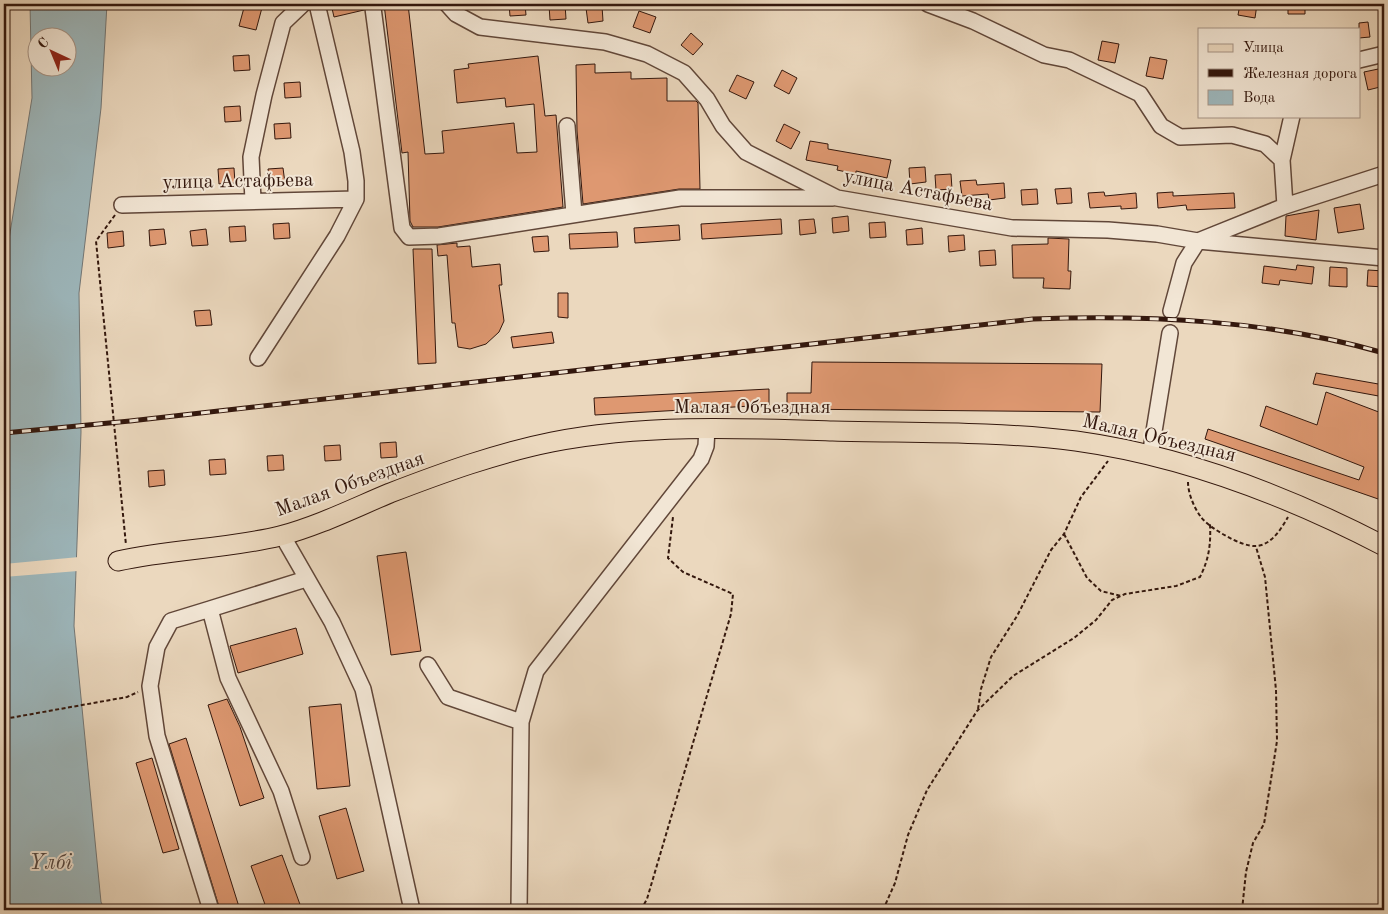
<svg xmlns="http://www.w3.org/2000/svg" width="1388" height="914" viewBox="0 0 1388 914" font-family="'Old Standard TT',serif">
<rect width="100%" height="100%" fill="#ebd8be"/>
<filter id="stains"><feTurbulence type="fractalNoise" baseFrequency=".004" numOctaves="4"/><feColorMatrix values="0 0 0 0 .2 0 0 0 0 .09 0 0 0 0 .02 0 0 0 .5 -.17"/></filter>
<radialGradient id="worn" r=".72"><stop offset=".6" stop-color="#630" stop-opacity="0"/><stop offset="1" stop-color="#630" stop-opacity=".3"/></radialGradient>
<!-- water -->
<path fill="#9db7bc" stroke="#737776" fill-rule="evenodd" d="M30,4H107L101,108L79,293L81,432L74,626L101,902L105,910H4V270L32,98ZM38,38H68V68H38Z"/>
<!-- pier -->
<path fill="#ebd8be" d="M79,557L78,571L4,577V564Z"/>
<!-- building -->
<path fill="#de9871" stroke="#33170d" d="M245,4H263L256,30L239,26Z
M331,4H365L364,10L334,17Z
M384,4H408L425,154L444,153L442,131L514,123L517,153L537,152L534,104L506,107L505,98L457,103L454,70L469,68L468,64L538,56L545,116L556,115L563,207L438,227H413L410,221L408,152L402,153Z
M509,4H525L526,15L510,16Z
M565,4L566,19L550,20L549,5Z
M1240,4H1257L1255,18L1238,15Z
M1288,4H1305V14H1288Z
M602,6L603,21L588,23L586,8Z
M639,11L656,17L650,33L633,27Z
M1368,22L1370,37L1359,38V23Z
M691,33L703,44L693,55L681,45Z
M1102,41L1119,44L1115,63L1098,60Z
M249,55L250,70L234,71L233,56Z
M1150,57L1167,60L1163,79L1146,76Z
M595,64V73L631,72V79L667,78V101H696L698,103L700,189H679L583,204L577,131L576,65Z
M1383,68L1384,86L1368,90L1364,72Z
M782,70L797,78L789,94L774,86Z
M737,75L754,82L746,99L729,91Z
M300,82L301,97L285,98L284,83Z
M240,106L241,121L225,122L224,107Z
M290,123L291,138L275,139L274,124Z
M784,124L800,132L791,149L776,141Z
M810,141L828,144V149L891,160L887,178L856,171V174L837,170L838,166L806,160Z
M925,167L926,182L910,184L909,168Z
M234,168L235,183L219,184L218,169Z
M283,168L285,183L269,184L268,169Z
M951,174L952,189L936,190L935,175Z
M976,180L977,185L1004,183L1005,198L989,200L988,194L962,196L960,181Z
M1071,188L1072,203L1057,204L1055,189Z
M1037,189L1038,204L1022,205L1021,190Z
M1104,192L1105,196L1136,193L1137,208L1121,209V206L1090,208L1088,193Z
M1173,192V196L1234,193L1235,208L1187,210L1186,205L1158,208L1157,193Z
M1360,204L1364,229L1338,233L1334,208Z
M1319,210L1316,240L1285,236L1286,216Z
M848,216L849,231L833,233L832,218Z
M781,219L782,234L702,239L701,224Z
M814,219L816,233L800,235L799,220Z
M885,222L886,237L870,238L869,223Z
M289,223L290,238L274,239L273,224Z
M679,225L680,240L635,243L634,228Z
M245,226L246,241L230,242L229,227Z
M922,228L923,244L907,245L906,230Z
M164,229L166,244L150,246L149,230Z
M206,229L208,245L192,246L190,231Z
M123,231L124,246L108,248L107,233Z
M617,232L618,247L570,249L569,234Z
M964,235L965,250L949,252L948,236Z
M548,236L549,251L534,252L532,237Z
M1048,238L1069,239L1068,271H1071L1070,289L1043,288L1044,278H1013L1012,245L1048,244Z
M457,243V247L470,246L472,267L500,264L502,285H499L504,321L499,332L486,344L470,349L458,347L455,323H452L447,255L438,256L437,245Z
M413,249H432L436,363L418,364Z
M995,250L996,265L980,266L979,251Z
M1297,265L1314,267L1312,284L1280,280L1279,285L1262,283L1264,266L1296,270Z
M1330,267L1347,268V287L1329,286Z
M1368,270L1384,271V287L1367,286Z
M558,293H568V318L558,317Z
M210,310L212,325L196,326L194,311Z
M552,332L554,343L513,348L511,337Z
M812,362L1102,364L1100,412L787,409V393H811Z
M1316,373L1384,385V397L1313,384Z
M769,389V405L595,415L594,398Z
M1326,392L1384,414V501L1205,439L1208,429L1359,480L1364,467L1260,426L1266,406L1317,425Z
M396,442L397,457L381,458L380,443Z
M340,445L341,460L325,461L324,446Z
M283,455L284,470L268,471L267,456Z
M225,459L226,474L210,475L209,460Z
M164,470L165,485L149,487L148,471Z
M406,552L421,651L391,655L377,556Z
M296,628L303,654L238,673L230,646Z
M227,699L240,727L264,798L240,806L208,705Z
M341,704L350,786L317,789L309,707Z
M186,738L240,910H220L169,744Z
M152,758L179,849L163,853L136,763Z
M346,808L364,871L337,879L319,816Z
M282,855L302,910H267L251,866Z"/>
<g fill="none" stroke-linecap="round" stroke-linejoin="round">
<!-- minor casing -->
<g stroke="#614739" stroke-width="18">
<path id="minor" d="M447,4L456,14L480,27L605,42L647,54L684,73L707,99L723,126L746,152L837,198L1012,228L1108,230L1157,234L1198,241L1384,258
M928,4L973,21L1044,55L1069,60L1140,94L1161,126L1180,137L1232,135L1265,144L1282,160
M373,8L402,228L409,237L439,236L680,198H833
M1359,60L1384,54
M567,126L574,214
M253,201L251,157L264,95L283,23L303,4
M122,205L356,199
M1285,206L1282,160L1292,116
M1171,311L1184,263L1198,241L1285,206L1384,174
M258,358L337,236L356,199V181L352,152L317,4
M1150,456L1170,333
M282,535L332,622L363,689L412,910
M210,609L171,621L157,647L150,686L157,736L211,910
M428,665L448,697L521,722
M302,857L281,791L228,678L210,609L306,579
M519,910L521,722L536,671L701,459L706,446L707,428"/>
</g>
<!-- major casing -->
<g stroke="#33170d" stroke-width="21">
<path id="major" d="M118,561C172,549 227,549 280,536C318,526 354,508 390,493C442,473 497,453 552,442C641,424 743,428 833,431C914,433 996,431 1076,441C1184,456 1288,496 1384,546"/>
</g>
<!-- path -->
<path stroke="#33170d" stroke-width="2" stroke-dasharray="4 2.5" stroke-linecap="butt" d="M115,215L96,241L126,545
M1188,482C1188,493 1194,508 1201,517C1209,528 1242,547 1255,546C1271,546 1281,529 1288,517
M1064,534L1087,578L1101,591L1121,596
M978,709L981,689L991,657L1017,616L1051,550L1064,534L1081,497L1108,461
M4,719L127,697L138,692
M641,910L647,899L731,614L733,594L683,572L668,558L673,517
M883,910L895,883L908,835L927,790L977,711L1013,676L1074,638L1096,620L1112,600L1125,594L1176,586L1200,577C1209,559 1211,544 1210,524
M1242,910L1246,872L1253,843L1264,824L1277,741L1276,690L1265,577L1256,547"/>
<!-- minor -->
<use href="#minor" stroke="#f2e6d5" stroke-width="15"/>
<!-- major -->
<use href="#major" stroke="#ebd8be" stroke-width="19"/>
<!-- rail casing -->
<g stroke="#33170d" stroke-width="5">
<path id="rail" d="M4,433L130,421L1033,319C1152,315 1269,320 1384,353"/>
</g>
<!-- rail -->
<use href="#rail" stroke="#f2e6d5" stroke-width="3" stroke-dasharray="9" stroke-linecap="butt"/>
</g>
<g text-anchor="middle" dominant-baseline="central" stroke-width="4" stroke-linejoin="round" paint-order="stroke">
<!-- street labels -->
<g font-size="20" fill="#33170d" stroke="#f2e6d5">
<text transform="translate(238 182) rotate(-1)">улица Астафьева</text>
<text transform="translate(918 191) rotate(11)">улица Астафьева</text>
<text x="752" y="408">Малая Объездная</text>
<text transform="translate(1159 439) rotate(13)">Малая Объездная</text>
<text transform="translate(350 485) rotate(-20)">Малая Объездная</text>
</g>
<!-- water labels -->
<g font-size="21" font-style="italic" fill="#534742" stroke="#f2e6d5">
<text x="51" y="863">Үлбі</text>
</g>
</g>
<!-- margin -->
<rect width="1388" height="914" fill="none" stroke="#ebd8be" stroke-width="20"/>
<rect x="5" y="5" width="1378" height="904" fill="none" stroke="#33170d" stroke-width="2.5"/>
<rect x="10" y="10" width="1368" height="894" fill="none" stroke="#33170d"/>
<!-- legend -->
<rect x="1198" y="28" width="162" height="90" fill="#f2e6d5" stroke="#a69385"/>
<rect x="1208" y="44" width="25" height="8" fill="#ebd8be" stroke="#a69385"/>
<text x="1243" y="52" font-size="15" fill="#33170d">Улица</text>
<rect x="1208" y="69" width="25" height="8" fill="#33170d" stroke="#a69385"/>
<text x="1243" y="78" font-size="15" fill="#33170d">Железная дорога</text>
<rect x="1208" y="90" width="25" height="15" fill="#9db7bc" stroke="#a69385"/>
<text x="1243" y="102" font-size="15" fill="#33170d">Вода</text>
<!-- north arrow -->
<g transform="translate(52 52) rotate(316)"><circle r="24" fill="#f2e6d5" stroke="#a69385"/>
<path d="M0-4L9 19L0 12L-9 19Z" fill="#8f2418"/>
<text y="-8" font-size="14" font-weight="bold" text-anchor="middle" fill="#33170d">С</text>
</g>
<rect width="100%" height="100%" filter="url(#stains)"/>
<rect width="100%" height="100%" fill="url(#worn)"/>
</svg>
